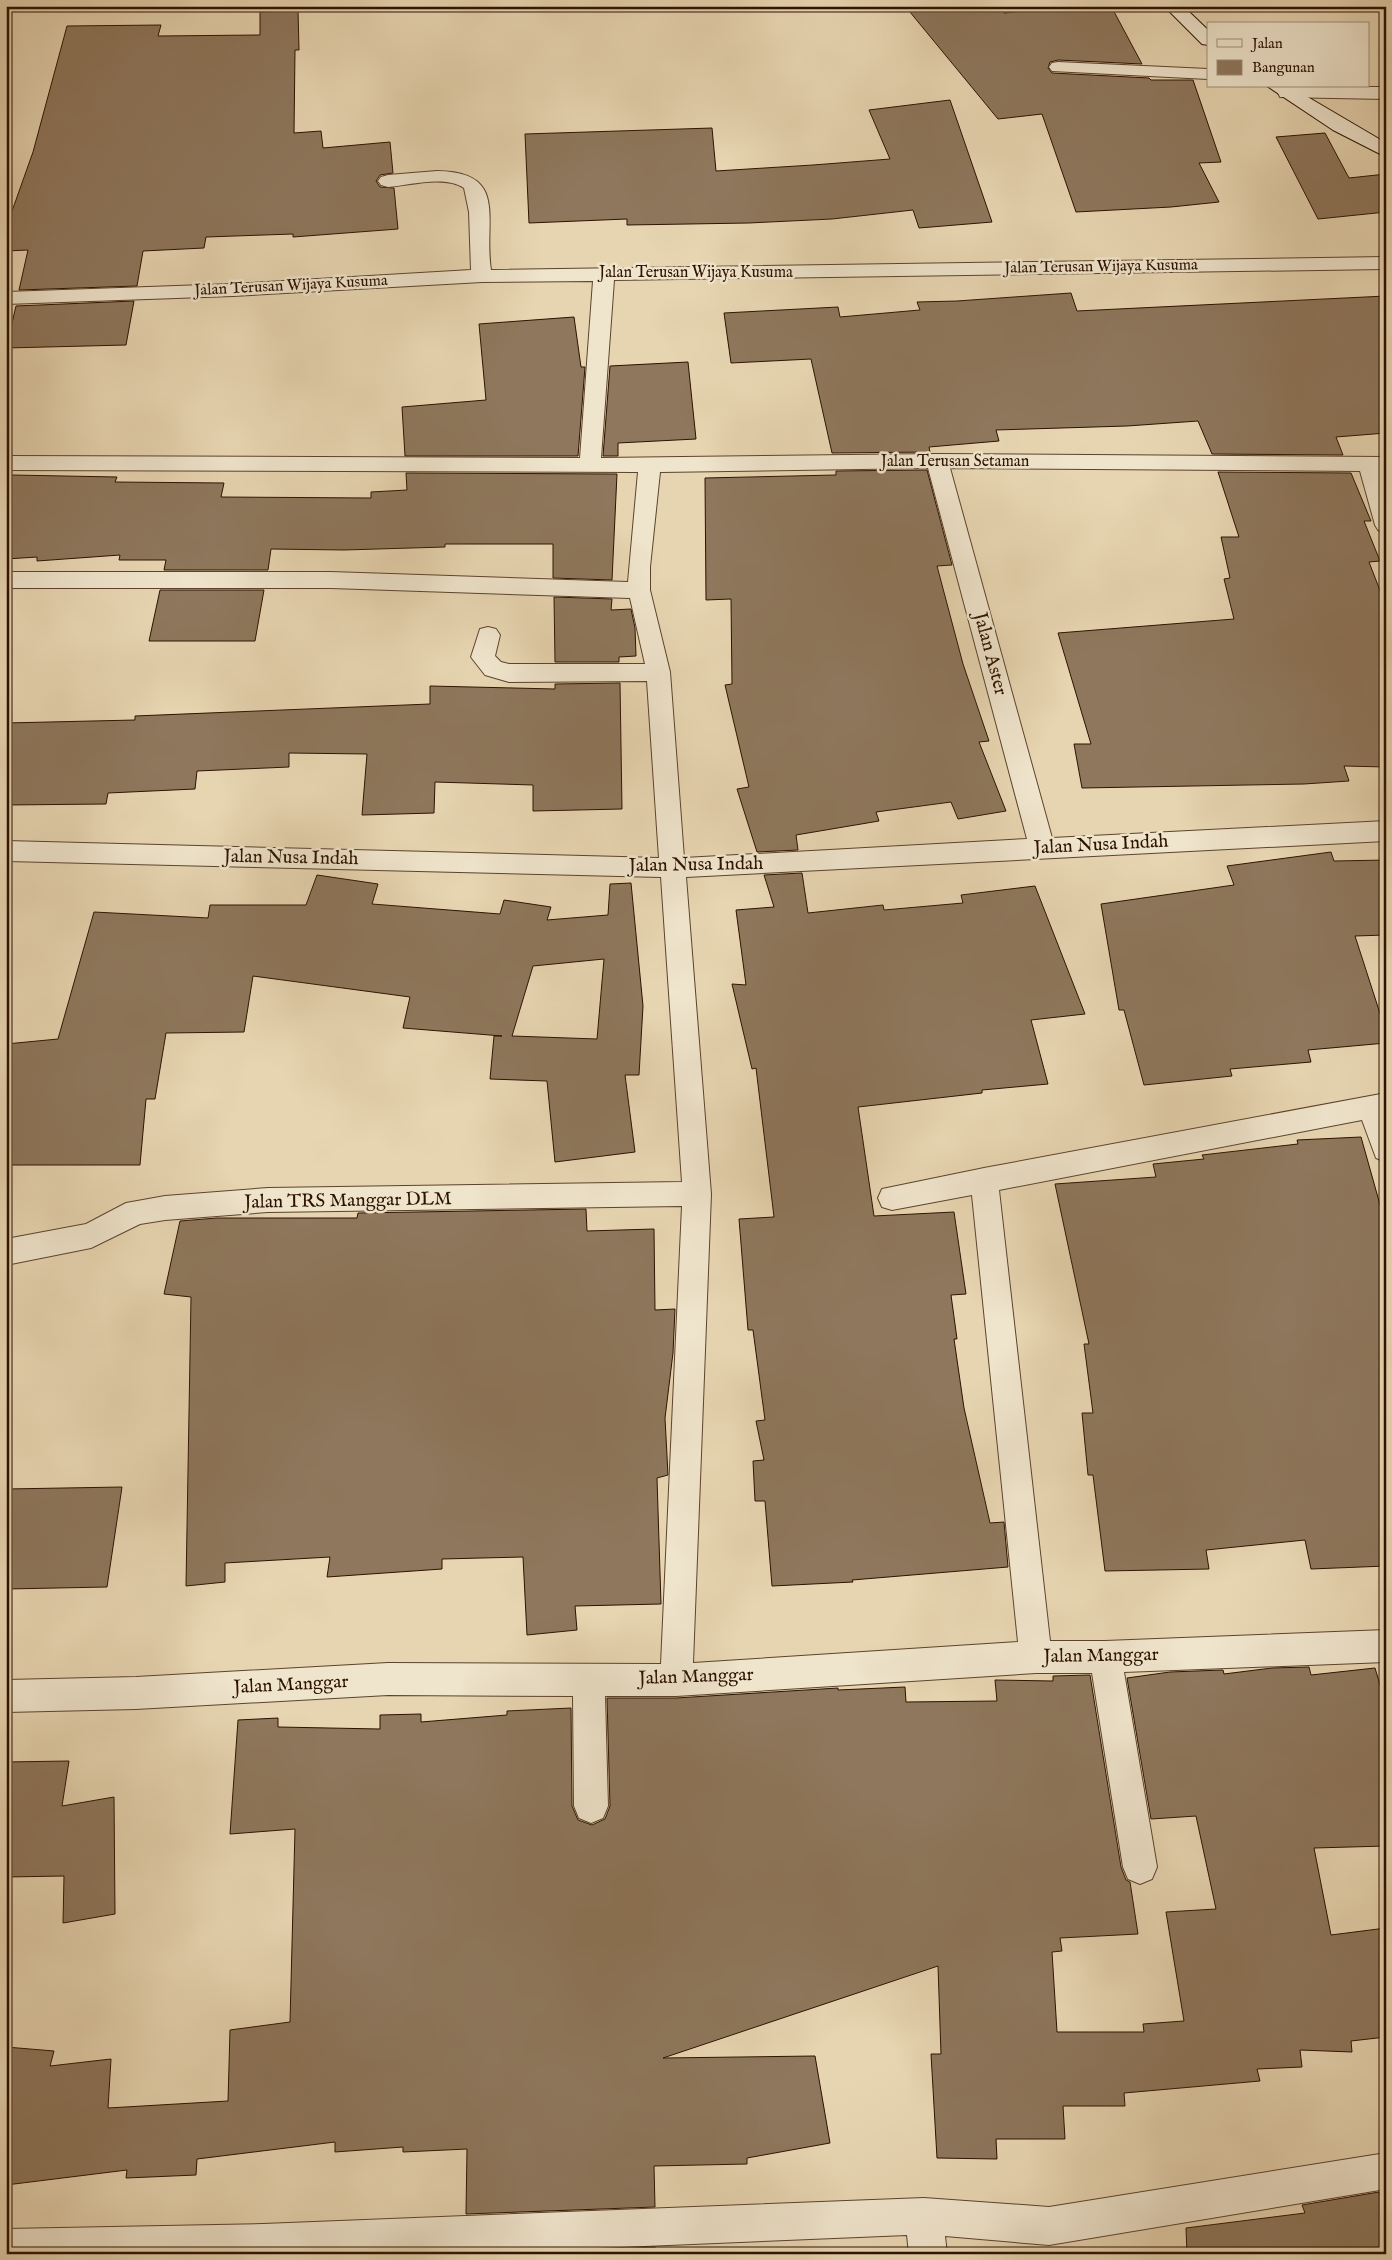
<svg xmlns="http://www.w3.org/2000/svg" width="1392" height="2260" viewBox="0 0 1392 2260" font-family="'IM FELL English',serif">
<rect width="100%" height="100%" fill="#e7d5b1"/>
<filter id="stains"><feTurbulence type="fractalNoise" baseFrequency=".004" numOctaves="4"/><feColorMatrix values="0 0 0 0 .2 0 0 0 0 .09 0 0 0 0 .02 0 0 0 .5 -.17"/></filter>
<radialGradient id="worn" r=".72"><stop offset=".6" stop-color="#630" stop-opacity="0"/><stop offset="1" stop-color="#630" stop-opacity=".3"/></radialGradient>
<!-- building -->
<path fill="#8e775c" stroke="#2d1200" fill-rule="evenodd" d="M905,6H998L1004,13L1073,6H1111L1142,64L1058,60L1050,62L1048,68L1052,73L1149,78L1151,80H1193L1221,162L1199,163L1219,202L1171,207L1076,212L1042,114L998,119Z
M298,10L299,50H295L294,133L321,131L323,148L390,142L393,173L380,175L376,181L380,187L394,188L398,229L293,237V234L206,237L204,248L143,251L137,286L19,290L28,250L6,251V228L33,152L67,26L161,25L158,36L260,35V12Z
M950,100L992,222L919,228L913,210L832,219L749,223L627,225V219L529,223L525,134L712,128L716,171L813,165L890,159L869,110Z
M1325,133L1349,178L1386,174V212L1318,219L1276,137Z
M1071,293L1077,311L1386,296V433L1336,437L1343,455L1212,454L1198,421L1127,426L996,430L999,441L929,447L930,452L832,453L811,359L731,363L724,313L838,307L840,317L920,310L917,302L957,301Z
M134,301L126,345L6,348L16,306Z
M574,317L581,367H585L578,456H405L402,407L486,400L479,324Z
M688,362L696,439L618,443V456H603L610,366Z
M927,470L952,565L937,566L963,664L989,741L979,742L1006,811L958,819L951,802L876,812L879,821L796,835L798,850L757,852L737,789L749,787L725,685L732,684L731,599L706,600L705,478L836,475V471Z
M1218,472L1351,473L1371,521H1364L1380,561L1369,562L1386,606V767L1344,766L1349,781L1304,784L1082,788L1074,744H1091L1058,633L1234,619L1224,579L1230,578L1221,537H1239Z
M406,473L617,474L612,580L553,578V544H445V547L344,550L271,549L268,570H164L166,560H119L120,555L37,561V557L6,559V492L12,475L117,477L115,482L224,483L221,497L371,498V492L407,490Z
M160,590H264L255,641H149Z
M554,597L612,599L611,610L631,609L635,628L636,656L619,657V662H555Z
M620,683L622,809L533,811V785L435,782L434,813L362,815L367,754L289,753V767L197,771L195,789L108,793L106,804L6,805V723L135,720V716L430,704V686L555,689V684Z
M1331,852L1334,861L1386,860V935L1355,936L1386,1032V1043L1308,1050L1311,1062L1230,1069L1232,1076L1144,1085L1124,1010H1119L1101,904L1234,885L1227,866Z
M802,873L808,913L883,905L884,910L963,903L961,895L1035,886L1085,1014L1031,1020L1048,1084L982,1090V1093L858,1107L874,1216L954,1212L966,1294L951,1295L957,1339H954L964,1408L990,1523L1004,1522L1008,1567L852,1580L853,1582L772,1586L765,1501H755L753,1461L764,1460L756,1421L765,1420L753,1330H748L739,1219L774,1217L756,1068L752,1069L732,984L746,985L736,910L774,907L764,875Z
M317,875L378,884L372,904L500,914L504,900L551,907L547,920L608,915L610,884L631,883L643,1006L639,1075H625L635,1152L555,1162L547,1081L490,1079L494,1036H502L403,1028L410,997L253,976L244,1032L166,1033L155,1099H146L140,1165H6V1044L58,1039L94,912L208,918L210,905H306ZM604,959L597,1039L512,1036L533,966Z
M1361,1137L1386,1226V1566L1311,1569L1305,1540L1206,1550L1209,1569L1105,1571L1093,1475H1088L1082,1413H1093L1084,1344H1089L1055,1184L1156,1177L1153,1164L1204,1159L1202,1155L1298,1144L1297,1140Z
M586,1209L587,1231L654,1229L655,1310L675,1309L673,1353L665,1418L668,1475L657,1478L661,1604L575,1606L577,1630L527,1635L523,1557L442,1559V1569L327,1577L330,1557L225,1563V1582L186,1586L191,1297L164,1294L180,1221L217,1218H357L358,1213Z
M122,1487L107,1587L6,1589V1489Z
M1309,1667L1311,1675L1375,1668L1386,1705V1846L1314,1848L1331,1935L1386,1928V2037L1351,2041L1352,2052L1300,2050L1302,2067L1257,2069L1260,2081L1124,2093L1125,2106H1063L1065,2139H996L997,2159L937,2158L931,2054H941L938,1966L663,2058L815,2056L830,2143L747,2158V2164L654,2166L655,2207L466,2214L467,2149L403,2152V2147L335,2152V2142L197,2159L196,2175L126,2178L127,2170L6,2185V2047L54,2051L50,2066L111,2059L108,2108L228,2101L230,2030L290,2022L295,1829L230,1834L238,1720L278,1718V1727L380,1729V1715L421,1714V1722L507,1715V1711L571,1708L572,1806L578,1820L592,1825L605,1819L610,1806L607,1698H676L838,1688V1690L905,1687L906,1702L997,1701L995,1680L1053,1681V1676L1090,1675L1121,1867L1126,1880L1130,1882L1138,1934L1060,1938L1062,1951L1052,1952L1057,2032H1144L1143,2024L1184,2021L1166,1912L1216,1909L1196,1816L1151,1819L1127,1678L1170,1672L1223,1670L1224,1674L1272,1668Z
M69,1761L62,1806L114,1797L115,1914L63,1923L64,1876L6,1877V1762Z
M1379,2192L1386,2215V2254H1187L1186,2228L1305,2213L1302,2205Z
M655,2247L656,2254H505Z"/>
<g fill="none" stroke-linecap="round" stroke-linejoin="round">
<!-- minor casing -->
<g stroke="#5c432c" stroke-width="2">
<path id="minor" d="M1058,62L1208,69V79L1052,71L1049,67L1052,63Z
M1287,87H1386V99L1280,97L1278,93L1280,89Z
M437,171C510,172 483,220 491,270L1386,257V269L614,280L601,458L937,454L1386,457V471H1382L1386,485V533L1378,530L1375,525L1360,471L950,468L1052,838L1386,821V841L686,877L711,1194L693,1663L1018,1642L972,1195L892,1210L882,1207L878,1198L882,1189L984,1168L1386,1093V1162L1376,1158L1362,1120L999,1190L1050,1641H1105L1386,1630V1662L1124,1672L1157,1867L1152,1879L1140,1884L1128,1879L1123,1867L1092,1673H1036L676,1696H605L608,1806L603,1818L591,1823L579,1818L574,1806L573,1696L388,1695L136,1709L6,1712V1680L136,1677L388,1663L661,1664L682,1206L268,1212L165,1220L140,1224L91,1248L6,1265V1239L86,1224L126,1203L165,1196L268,1188L682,1182L661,877L6,861V841L659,858L647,681L509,682L485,675L471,657L480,629L488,627L496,629L500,635L495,656L501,662L509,664H645L630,598L331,588H6V572H331L628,582L638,472L6,470V456L580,458L593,281L482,282L233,296L6,304V292L233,284L471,270L469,212L464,188C445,175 410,185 388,187L381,185L378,181L381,177L388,175ZM928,468L1027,839L684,858L670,672L650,590V567L660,472Z
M1386,2153V2189L1049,2245L945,2236L947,2254H909L907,2235L454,2254H6V2229L263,2224L924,2198L1049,2207Z"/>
</g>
<!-- secondary casing -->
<g stroke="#2d1200" stroke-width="2">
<path id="secondary" d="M1164,6H1183L1208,30V45L1202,44Z
M1267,86H1289L1386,143V157L1333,130Z"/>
</g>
<!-- minor -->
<use href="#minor" fill="#efe4cc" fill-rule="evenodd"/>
<!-- secondary -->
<use href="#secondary" fill="#efe4cc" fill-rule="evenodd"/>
</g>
<g text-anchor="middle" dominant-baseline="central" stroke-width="5" stroke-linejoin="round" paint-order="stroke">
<!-- far-street labels -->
<g font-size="16" fill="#2d1200" stroke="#efe4cc">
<text transform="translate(1101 267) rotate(-1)">Jalan Terusan Wijaya Kusuma</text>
<text x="696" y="273">Jalan Terusan Wijaya Kusuma</text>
<text transform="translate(291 286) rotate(-3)">Jalan Terusan Wijaya Kusuma</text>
<text x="955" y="462">Jalan Terusan Setaman</text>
</g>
<!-- street labels -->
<g font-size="19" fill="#2d1200" stroke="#efe4cc">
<text transform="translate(990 654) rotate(75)">Jalan Aster</text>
<text transform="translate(1101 845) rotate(-3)">Jalan Nusa Indah</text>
<text transform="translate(291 858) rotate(1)">Jalan Nusa Indah</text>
<text transform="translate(696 865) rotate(-1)">Jalan Nusa Indah</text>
<text transform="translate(348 1201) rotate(-1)">Jalan TRS Manggar DLM</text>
<text transform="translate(1101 1656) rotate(-1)">Jalan Manggar</text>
<text transform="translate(696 1677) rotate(-2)">Jalan Manggar</text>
<text transform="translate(291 1685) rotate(-3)">Jalan Manggar</text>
</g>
</g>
<!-- margin -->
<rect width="1392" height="2260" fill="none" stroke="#e7d5b1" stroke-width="25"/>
<rect x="8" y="8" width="1377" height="2245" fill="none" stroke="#2d1200" stroke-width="2.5"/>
<rect x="12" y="12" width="1367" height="2235" fill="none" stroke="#2d1200"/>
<!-- legend -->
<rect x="1207" y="22" width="162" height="65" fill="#efe4cc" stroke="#a1907a"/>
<rect x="1217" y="39" width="25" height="8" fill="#efe4cc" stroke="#a1907a"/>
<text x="1252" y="48" font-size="15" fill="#2d1200">Jalan</text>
<rect x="1217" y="60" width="25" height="15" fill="#8e775c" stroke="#a1907a"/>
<text x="1252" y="72" font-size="15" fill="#2d1200">Bangunan</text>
<rect width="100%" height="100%" filter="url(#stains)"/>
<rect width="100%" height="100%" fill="url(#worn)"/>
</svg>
